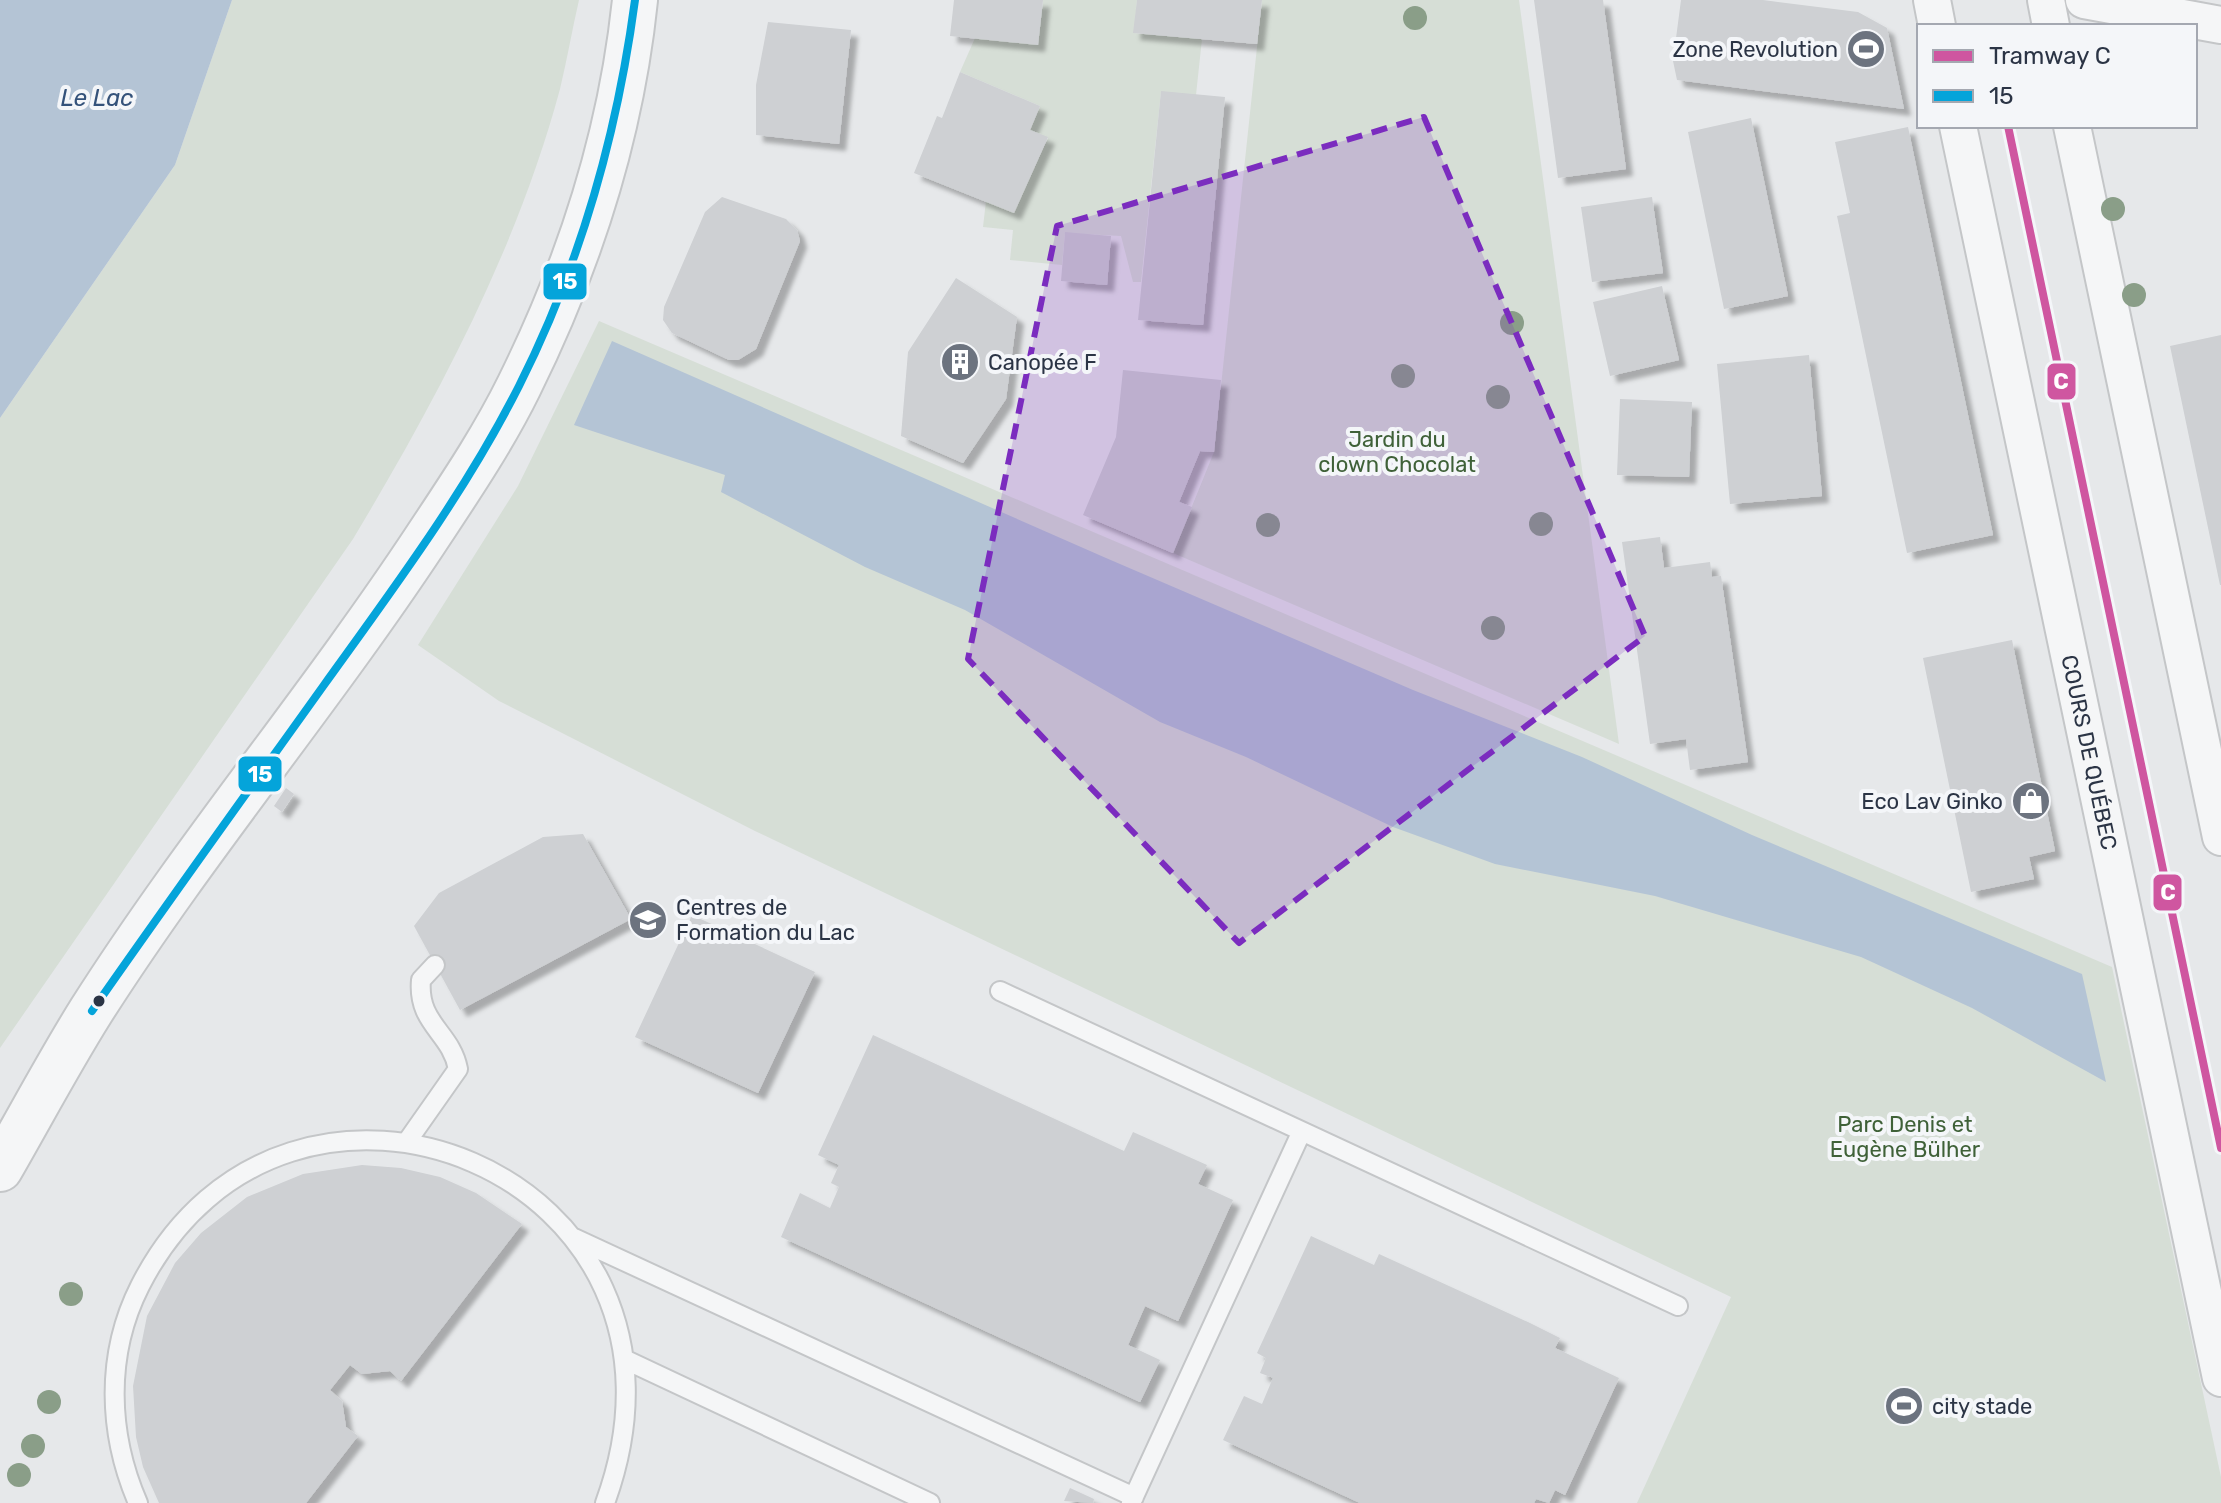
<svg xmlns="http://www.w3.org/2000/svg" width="2221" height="1503" viewBox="0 0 2221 1503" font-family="Rubik,sans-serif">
<defs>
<filter id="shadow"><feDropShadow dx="7" dy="7" stdDeviation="2" flood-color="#0004"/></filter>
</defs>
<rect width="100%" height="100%" fill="#e6e8ea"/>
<!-- green -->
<path fill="#d6ded6" d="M232,0H579C572,30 567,60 560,89C517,249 437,399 353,539L0,1048V418L175,165Z
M1043,0H1137L1134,33L1202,39L1196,95L1161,92L1141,282H1133L1121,236L1065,233L1062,265L1010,260L1013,230L983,227L986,201L1014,212L1048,138L1030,130L1040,106L960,72L975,38L1038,44Z
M1262,0H1519L1619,744L1173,553L1214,452Z
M599,321L2112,967L2221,1477V1503H1637L1731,1297L755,831L499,701L418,645L518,486Z"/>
<!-- water -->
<path fill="#b4c4d5" d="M0,0H232L175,165L0,418Z
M612,341L1106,558L1413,690L1582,757L1752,835L2082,974L2106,1082L1972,1008L1861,957L1655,896L1495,864L1393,827L1246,757L1160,722L965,610L865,567L721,492L725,475L574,425Z"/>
<!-- building -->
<path fill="#ced0d3" filter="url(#shadow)" d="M954,0H1043L1038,45L950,36Z
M1137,0H1262L1257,44L1133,33Z
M1534,0H1603L1626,169L1558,178Z
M1681,0H1763L1858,12L1887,28L1904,109L1677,80L1673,61Z
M768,22L851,30L839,144L756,135V85Z
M960,72L1040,106L1030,130L1048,137L1014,213L914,173L937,116L942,118Z
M1161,91L1225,97L1203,325L1138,320Z
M1751,118L1788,296L1724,309L1688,132Z
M1908,127L1993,535L1907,553L1837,216L1850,213L1835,142Z
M722,197L786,219L797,230L800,241L756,349L738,360H729L672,333L663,320L664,307L705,212Z
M1652,197L1663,273L1592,282L1581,207Z
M1065,232L1111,236L1107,285L1061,281Z
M956,278L1017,317L1006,399L963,463L901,436L908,352Z
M1662,286L1679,360L1610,376L1593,302Z
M2221,335V585H2220L2170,346Z
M1809,355L1822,496L1730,504L1717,364Z
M1123,370L1221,380L1214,452L1200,451L1179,502L1192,507L1173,553L1083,515L1116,437Z
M1620,399L1692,402L1689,477L1617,475Z
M1660,537L1664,568L1710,562L1712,577L1721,576L1748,762L1690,770L1686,739L1650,744L1622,542Z
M2012,640L2055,851L2029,857L2034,879L1971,892L1923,658Z
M286,788L294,794L282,812L274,806Z
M583,834L631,919L460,1010L414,926L439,893L543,837Z
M692,915L815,972L758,1093L635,1037Z
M873,1035L1124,1151L1133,1132L1207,1165L1198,1184L1233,1200L1178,1321L1145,1306L1128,1345L1160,1360L1140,1402L781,1237L800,1193L830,1208L839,1187L831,1183L839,1165L818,1155Z
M362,1165L401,1168L440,1177L476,1193L522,1224L401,1381L390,1371L362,1374L350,1365L330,1390L342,1401L346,1427L358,1436L306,1503H159L143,1467L136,1437L133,1386L147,1316L175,1263L201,1233L247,1197L303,1174Z
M1311,1236L1374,1265L1379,1254L1530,1323L1560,1338L1555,1348L1619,1378L1565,1495L1555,1490L1549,1503L1536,1499L1534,1503H1360L1223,1440L1244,1396L1262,1404L1273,1378L1260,1373L1266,1358L1257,1353Z
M1070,1488L1094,1499L1093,1503L1064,1501Z"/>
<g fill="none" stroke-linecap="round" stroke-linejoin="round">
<!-- service casing -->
<g stroke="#c4c6c8" stroke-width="22">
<path id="service" d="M1000,991L1678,1306
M406,1143L458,1069C451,1032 417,1024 421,980L435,965
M574,1238L1134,1497
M626,1360L930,1503
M138,1503C108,1434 105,1355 140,1286C286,998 726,1172 605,1503
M1131,1503L1301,1133"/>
</g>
<!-- minor casing -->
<g stroke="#c4c6c8" stroke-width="40">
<g id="minor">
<path d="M1932,0L1937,26"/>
<path d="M2046,0L2051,26"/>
<path d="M2084,0L2221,25"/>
<path id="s1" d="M1958,126L2221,1378"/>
<path d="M2072,126L2221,837"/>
</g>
</g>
<!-- tertiary casing -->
<g stroke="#c4c6c8" stroke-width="48">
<path id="tertiary" d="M0,1169C30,1117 59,1062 91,1011C194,849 318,702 424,542C457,492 492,441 519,386C579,265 621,135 635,0"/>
</g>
<!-- service -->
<use href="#service" stroke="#f5f6f7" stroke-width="18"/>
<!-- minor -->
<use href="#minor" stroke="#f5f6f7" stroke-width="36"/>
<!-- tertiary -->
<use href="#tertiary" stroke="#f5f6f7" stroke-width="44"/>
<!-- bus-1 casing -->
<g stroke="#f4f6f9" stroke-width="14">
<path id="bus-1" d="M92,1011C168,902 246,794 324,685C393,589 465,493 519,386C580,265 617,135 635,0"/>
</g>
<!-- bus-1 -->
<use href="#bus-1" stroke="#04a4da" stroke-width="8"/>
<!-- tram-1 casing -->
<g stroke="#f4f6f9" stroke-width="14">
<path id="tram-1" d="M2008,126L2221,1148"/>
</g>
<!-- tram-1 -->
<use href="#tram-1" stroke="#cf56a0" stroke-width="8"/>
</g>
<!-- trees -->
<g fill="#8a9e88">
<circle cx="1415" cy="18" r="12"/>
<circle cx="2113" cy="209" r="12"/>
<circle cx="2134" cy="295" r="12"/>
<circle cx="1512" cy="323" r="12"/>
<circle cx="1403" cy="376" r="12"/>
<circle cx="1498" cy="397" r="12"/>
<circle cx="1541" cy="524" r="12"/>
<circle cx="1268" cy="525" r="12"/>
<circle cx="1493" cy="628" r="12"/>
<circle cx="71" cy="1294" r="12"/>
<circle cx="49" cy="1402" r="12"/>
<circle cx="33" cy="1446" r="12"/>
<circle cx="19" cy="1475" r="12"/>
</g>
<!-- marked area -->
<path fill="#7b2cbf" fill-opacity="0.2" stroke="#7b2cbf" stroke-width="6" stroke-dasharray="16 10" stroke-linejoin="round" d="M1424,117L1645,636L1239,943L968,659L1057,226Z"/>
<!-- icons -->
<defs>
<g id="stadium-disc" transform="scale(2)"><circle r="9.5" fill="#6c737f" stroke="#f4f6f9"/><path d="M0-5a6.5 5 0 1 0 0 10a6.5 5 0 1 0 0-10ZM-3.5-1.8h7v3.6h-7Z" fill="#fff"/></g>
<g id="building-disc" transform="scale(2)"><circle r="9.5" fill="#6c737f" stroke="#f4f6f9"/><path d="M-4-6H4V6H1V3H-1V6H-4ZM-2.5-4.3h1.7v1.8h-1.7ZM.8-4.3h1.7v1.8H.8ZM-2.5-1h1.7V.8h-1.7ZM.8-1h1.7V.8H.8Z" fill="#fff"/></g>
<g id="shop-disc" transform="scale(2)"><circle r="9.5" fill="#6c737f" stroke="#f4f6f9"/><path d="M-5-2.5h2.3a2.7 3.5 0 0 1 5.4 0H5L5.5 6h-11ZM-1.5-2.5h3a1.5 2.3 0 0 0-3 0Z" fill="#fff"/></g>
<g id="university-disc" transform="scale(2)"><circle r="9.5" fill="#6c737f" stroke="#f4f6f9"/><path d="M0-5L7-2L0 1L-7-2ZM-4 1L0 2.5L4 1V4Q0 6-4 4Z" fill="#fff"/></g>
</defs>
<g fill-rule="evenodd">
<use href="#stadium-disc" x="1866" y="49"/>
<use href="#building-disc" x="960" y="362"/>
<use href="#shop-disc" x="2031" y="801"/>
<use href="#university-disc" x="648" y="920"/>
<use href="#stadium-disc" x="1904" y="1406"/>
</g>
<!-- markers -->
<circle fill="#2b3445" stroke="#f4f6f9" stroke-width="3" cx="99" cy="1001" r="7"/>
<g text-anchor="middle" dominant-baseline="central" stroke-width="8" stroke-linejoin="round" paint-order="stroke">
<!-- poi labels -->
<g font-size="22" fill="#2b3445" stroke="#f4f6f9" text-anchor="start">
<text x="1838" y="49" text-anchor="end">Zone Revolution</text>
<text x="988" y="362">Canopée F</text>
<text x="2003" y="801" text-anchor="end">Eco Lav Ginko</text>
<text x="676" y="907">Centres de<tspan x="676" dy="25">Formation du Lac</tspan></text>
<text x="1932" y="1406">city stade</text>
</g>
<!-- park labels -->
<g font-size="22" fill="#3f6138" stroke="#f4f6f9">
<text x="1397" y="439">Jardin du<tspan x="1397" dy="25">clown Chocolat</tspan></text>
<text x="1905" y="1124">Parc Denis et<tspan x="1905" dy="25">Eugène Bülher</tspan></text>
</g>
<!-- street labels -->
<g font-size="22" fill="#2b3445" stroke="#f4f6f9">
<text stroke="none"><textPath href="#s1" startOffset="640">COURS DE QUÉBEC</textPath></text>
</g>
<!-- water labels -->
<g font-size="24" font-style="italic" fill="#34527a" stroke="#f4f6f9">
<text x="97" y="98">Le Lac</text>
</g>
</g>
<g stroke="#f4f6f9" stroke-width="3">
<rect x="542" y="262" width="46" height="39" rx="8" fill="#04a4da"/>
<rect x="2046" y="362" width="31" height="39" rx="8" fill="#cf56a0"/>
<rect x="237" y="755" width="46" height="38" rx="8" fill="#04a4da"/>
<rect x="2152" y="873" width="31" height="39" rx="8" fill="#cf56a0"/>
</g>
<g font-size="22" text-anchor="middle" font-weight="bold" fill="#fff">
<text x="565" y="289">15</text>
<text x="2061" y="389">C</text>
<text x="260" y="782">15</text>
<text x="2168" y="900">C</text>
</g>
<!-- legend -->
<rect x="1917" y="24" width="280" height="104" fill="#f4f6f9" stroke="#a4a8b1" stroke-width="2"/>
<rect x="1933" y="50" width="40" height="12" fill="#cf56a0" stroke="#a4a8b1" stroke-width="2"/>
<text x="1989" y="64" font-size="24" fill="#2b3445">Tramway C</text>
<rect x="1933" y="90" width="40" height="12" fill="#04a4da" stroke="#a4a8b1" stroke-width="2"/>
<text x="1989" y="104" font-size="24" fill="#2b3445">15</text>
</svg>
